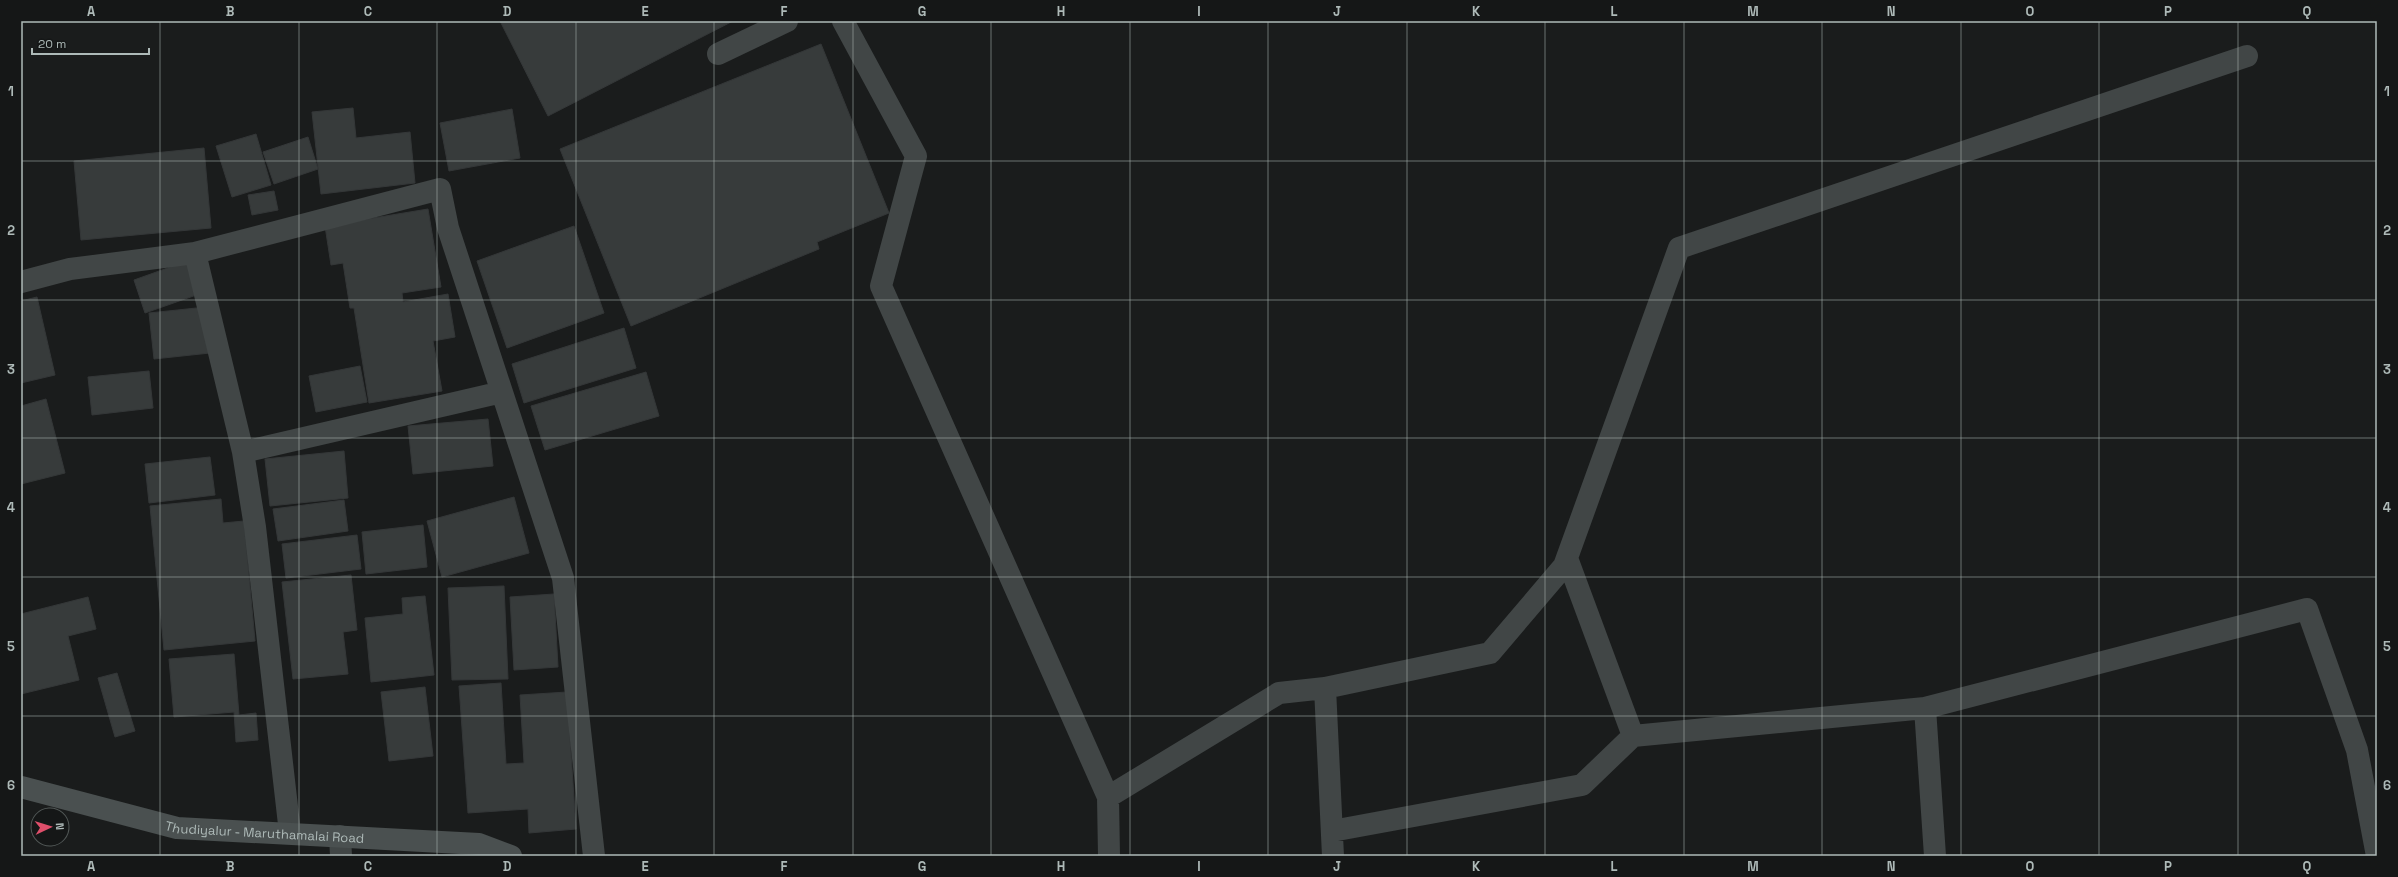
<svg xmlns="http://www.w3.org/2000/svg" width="2398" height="877" viewBox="0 0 2398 877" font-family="'Space Grotesk',sans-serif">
<rect width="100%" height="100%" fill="#1a1c1c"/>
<!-- building -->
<path fill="#373b3b" stroke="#343738" d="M500,21H733L548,116Z
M821,44L889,213L817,242L819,249L631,326L560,149Z
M353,108L356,138L410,132L415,183L321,194L312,112Z
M512,109L520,158L449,171L440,123Z
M256,134L271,185L232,197L216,146Z
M308,137L318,169L274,184L263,152Z
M204,148L211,228L81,240L74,161Z
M274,191L278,210L252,215L248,195Z
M428,209L441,287L402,293L403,302L448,294L455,337L433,341L442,391L369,403L354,308H350L343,263L331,265L325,226Z
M574,226L604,313L507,348L477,261Z
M190,260L202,293L145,313L134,280Z
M37,297L55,375L21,383V301Z
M206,307L210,353L154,359L149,313Z
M624,328L636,368L524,403L512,364Z
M360,366L367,402L316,412L309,376Z
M149,371L153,408L92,415L88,377Z
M646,372L659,416L545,450L531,406Z
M46,399L65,473L21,484V406Z
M488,419L493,466L413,474L408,426Z
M344,451L348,498L270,506L265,459Z
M210,457L215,495L149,503L145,464Z
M514,497L529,553L442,577L427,521Z
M221,499L223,523L244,521L255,641L164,650L150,506Z
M344,500L348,531L278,541L273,509Z
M423,525L427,567L366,574L362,532Z
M357,535L361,569L286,578L282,544Z
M351,575L357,630L343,632L348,674L293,679L282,582Z
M504,586L508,679L452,680L448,588Z
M554,594L558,667L514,670L510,597Z
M425,596L434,675L371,682L365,618L403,614L402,598Z
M88,597L96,629L68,636L79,680L21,694V614Z
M234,654L239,715L256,713L258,740L236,742L234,712L174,717L169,659Z
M117,673L135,731L115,737L98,678Z
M501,683L506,764L524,763L520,695L567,692L576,829L529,833L528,809L468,813L459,686Z
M425,687L433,756L389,761L381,692Z"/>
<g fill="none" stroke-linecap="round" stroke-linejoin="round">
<!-- street -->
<path stroke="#414646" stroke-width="22" d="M843,21L916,156L881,286L1108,797L1109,856
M718,54L787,21
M195,253L243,452L255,527L290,833
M21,282L70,269L195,253L440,189L448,228L563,578L594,856
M243,452L502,392
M1567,558L1633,736
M1325,688L1333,856
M1108,797L1279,693L1325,688L1490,653L1564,566L1679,248L2247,56
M1332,831L1582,785L1633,736L1925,708
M340,836L341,856
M1935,856L1925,708L2307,609L2357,750L2377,856"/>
<!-- secondary -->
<path stroke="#4a5050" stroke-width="22" id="s1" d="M21,787L177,828L479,844L511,856"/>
</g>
<!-- grid -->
<path fill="none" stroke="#aebab8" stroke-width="1" stroke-opacity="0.55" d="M160,21V856M299,21V856M437,21V856M576,21V856M714,21V856M853,21V856M991,21V856M1130,21V856M1268,21V856M1407,21V856M1545,21V856M1684,21V856M1822,21V856M1961,21V856M2099,21V856M2238,21V856M21,161H2377M21,300H2377M21,438H2377M21,577H2377M21,716H2377"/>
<g text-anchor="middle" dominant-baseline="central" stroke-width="3" stroke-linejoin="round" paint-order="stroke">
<!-- street labels -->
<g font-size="13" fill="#aebab8" stroke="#151717">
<text stroke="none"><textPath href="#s1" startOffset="249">Thudiyalur - Maruthamalai Road</textPath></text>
</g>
</g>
<!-- border -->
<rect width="2398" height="877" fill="none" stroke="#151717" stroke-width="44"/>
<!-- north arrow -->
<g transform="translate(50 827) rotate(86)"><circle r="19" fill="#151717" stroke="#525857"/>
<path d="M0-3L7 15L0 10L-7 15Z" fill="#df4f6b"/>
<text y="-6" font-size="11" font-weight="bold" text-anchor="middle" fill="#aebab8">N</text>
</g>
<!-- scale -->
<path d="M32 48v6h117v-6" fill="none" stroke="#aebab8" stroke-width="2"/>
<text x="38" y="48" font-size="12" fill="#aebab8" stroke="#151717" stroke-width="3" paint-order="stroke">20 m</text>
<rect x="22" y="22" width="2354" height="833" fill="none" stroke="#aebab8" stroke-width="1.5"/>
<g font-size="13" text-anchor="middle" font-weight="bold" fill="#aebab8">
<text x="91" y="16">A</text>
<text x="230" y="16">B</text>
<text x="368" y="16">C</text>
<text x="507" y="16">D</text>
<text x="645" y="16">E</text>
<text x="784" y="16">F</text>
<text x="922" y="16">G</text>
<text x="1061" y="16">H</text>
<text x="1199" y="16">I</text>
<text x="1337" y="16">J</text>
<text x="1476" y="16">K</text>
<text x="1614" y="16">L</text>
<text x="1753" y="16">M</text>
<text x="1891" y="16">N</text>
<text x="2030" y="16">O</text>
<text x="2168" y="16">P</text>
<text x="2307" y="16">Q</text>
<text x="11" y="96">1</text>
<text x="2387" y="96">1</text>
<text x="11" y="235">2</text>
<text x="2387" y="235">2</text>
<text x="11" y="374">3</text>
<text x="2387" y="374">3</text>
<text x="11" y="512">4</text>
<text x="2387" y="512">4</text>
<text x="11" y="651">5</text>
<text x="2387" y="651">5</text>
<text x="11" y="790">6</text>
<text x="2387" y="790">6</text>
<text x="91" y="871">A</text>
<text x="230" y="871">B</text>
<text x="368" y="871">C</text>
<text x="507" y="871">D</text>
<text x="645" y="871">E</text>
<text x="784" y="871">F</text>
<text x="922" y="871">G</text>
<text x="1061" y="871">H</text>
<text x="1199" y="871">I</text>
<text x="1337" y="871">J</text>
<text x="1476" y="871">K</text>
<text x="1614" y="871">L</text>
<text x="1753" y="871">M</text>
<text x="1891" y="871">N</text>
<text x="2030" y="871">O</text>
<text x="2168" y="871">P</text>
<text x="2307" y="871">Q</text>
</g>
</svg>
